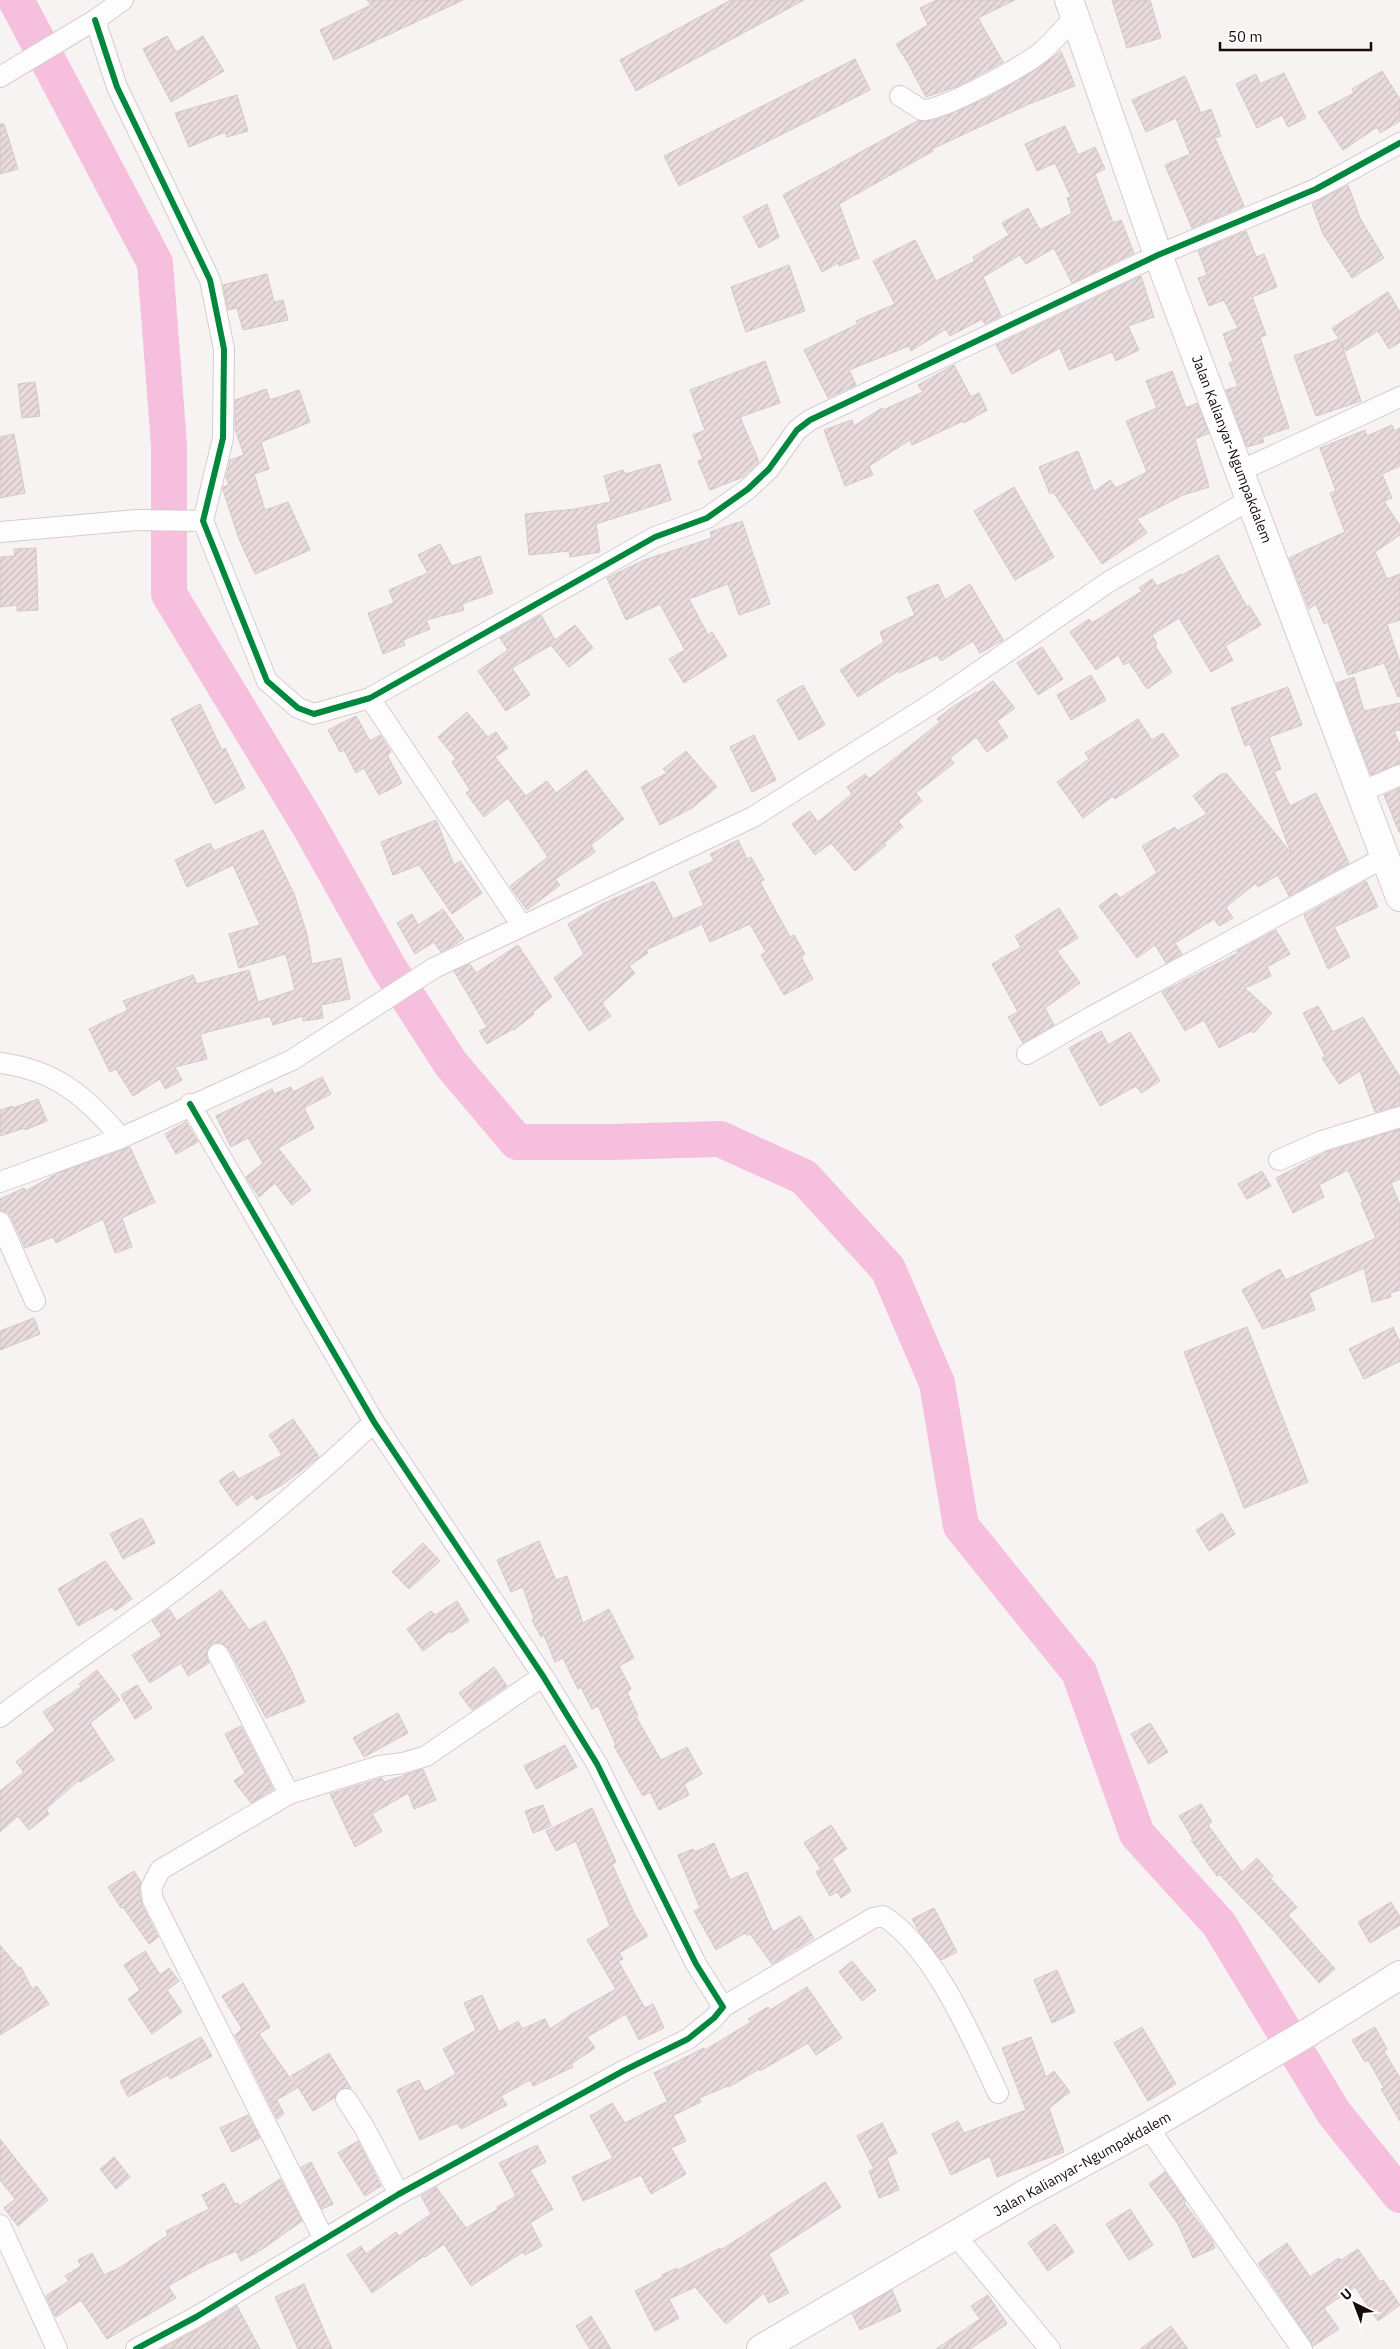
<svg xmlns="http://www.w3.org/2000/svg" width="1400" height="2349" viewBox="0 0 1400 2349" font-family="'IBM Plex Sans',sans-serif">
<defs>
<pattern id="building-hatch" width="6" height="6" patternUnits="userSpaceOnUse" patternTransform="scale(1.25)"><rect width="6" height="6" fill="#eadbde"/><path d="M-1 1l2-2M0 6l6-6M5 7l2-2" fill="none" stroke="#c8bbbd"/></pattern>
</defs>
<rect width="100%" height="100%" fill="#f8f3f3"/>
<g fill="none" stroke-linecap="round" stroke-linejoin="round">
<!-- river -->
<path stroke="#f6bfde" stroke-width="36" d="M16,0L155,263L169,445V594L310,827L389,968L451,1064L517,1142H609L720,1139L804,1177L888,1269L937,1383L961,1526L1079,1672L1137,1834L1219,1924L1334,2113L1400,2195"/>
</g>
<!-- building -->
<path fill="url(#building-hatch)" stroke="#d2c8ca" d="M367,0H463L334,60L320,30L371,5Z
M731,0H804L636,91L620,60Z
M937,0H1015L978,18L1003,62L958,86L926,97L908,63L896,44L928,25L920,8Z
M1112,0H1150L1161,38L1127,48Z
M167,36L176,52L203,36L224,71L171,102L143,49Z
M1061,51L1075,86L1029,104L932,149L933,151L839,204L859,258L839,266L838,263L822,272L783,195L917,121L936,120L987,98L1037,69Z
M855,59L870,90L679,186L664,156Z
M1382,71L1400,99V121L1380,133L1377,127L1343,150L1318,112L1354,93L1352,89Z
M1284,73L1306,118L1288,127L1282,115L1257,128L1236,84L1256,74L1260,84Z
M1185,76L1201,113L1211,109L1221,136L1215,138L1244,206L1192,228L1165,165L1190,154L1176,118L1146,132L1132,100Z
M237,95L248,131L227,137L225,132L189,147L175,113Z
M0,124H4L18,169L0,174Z
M1065,126L1078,155L1095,147L1105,169L1095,174L1113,223L1121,220L1134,253L1072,283L1054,248L1026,264L1020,255L983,277L1001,316L985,324L982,319L950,336L946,329L911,351L909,346L849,370L856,385L828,398L804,350L858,324L856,321L895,304L873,261L915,240L936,281L975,261L973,257L1009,235L1002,223L1028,208L1040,230L1072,213L1067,198L1071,197L1055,163L1037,171L1025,144Z
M1348,185L1360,218L1384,258L1352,278L1323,234L1312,204Z
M767,204L779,237L759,248L743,217Z
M1246,231L1256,257L1264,254L1277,287L1252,297L1266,335L1260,337L1289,428L1262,437L1264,442L1247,447L1226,390L1238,386L1229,363L1233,361L1223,334L1238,328L1224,300L1209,306L1198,278L1207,275L1198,251Z
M789,265L805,311L746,332L731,287Z
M267,274L274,302L283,300L288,320L243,330L237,308L228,310L223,285Z
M1141,276L1154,317L1128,326L1139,350L1116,361L1112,352L1069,370L1060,348L1012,374L996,345Z
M1388,292L1400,312V342L1389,349L1378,331L1346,351L1341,342L1361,401L1316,416L1294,356L1339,339L1332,328Z
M765,361L780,403L740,417L759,462L743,477L710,490L698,461L703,459L693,435L705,430L690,390Z
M954,365L971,397L979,393L987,410L964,423L963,421L912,445L910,440L869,466L873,475L845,486L824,430L852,420L854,426L882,408L883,410L923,392L918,385Z
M1172,371L1186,408L1197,403L1209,433L1195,439L1209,487L1183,495L1137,519L1147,533L1102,564L1053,492L1050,494L1039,467L1078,451L1094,492L1110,480L1116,488L1147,472L1126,421L1157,408L1146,381Z
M35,382L40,416L22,418L18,384Z
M266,389L270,400L299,390L310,422L261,442L269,469L254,474L265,510L288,502L310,550L255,574L239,539L223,490V487L229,485L226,477L230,460L244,455L235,429V400Z
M1392,425L1394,431L1400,428V466L1382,474L1392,498L1384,501L1400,526V535L1375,552L1387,579L1400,574V620L1387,624L1400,663V696L1398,697L1384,663L1348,675L1328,622L1324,624L1316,604L1309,609L1289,558L1345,532L1330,493L1336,491L1320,448L1365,430L1367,436Z
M14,434L25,493L0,498V437Z
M660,464L671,500L596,524L600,552L570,557L569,551L529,555L525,514L575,509L611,502L604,476L623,470L625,474Z
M1014,487L1054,557L1015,580L974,511Z
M742,521L770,604L739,615L728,584L689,599L708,635L712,632L727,656L684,683L669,659L685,650L660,604L626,620L607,578L644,560L712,538L710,532Z
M440,544L452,566L480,556L493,593L462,604L464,610L426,620L430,629L403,640L405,645L383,654L368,613L394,603L389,590L428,573L418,555Z
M36,548L38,610L17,611V605L0,607V557L15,556L14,549Z
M1218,555L1247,607L1249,605L1261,625L1225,646L1233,660L1211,672L1179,618L1152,635L1157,644L1155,646L1172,672L1147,689L1129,662L1124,665L1118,655L1096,670L1070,632L1089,619L1092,623L1142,591L1139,588L1152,579L1157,586L1181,574L1182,575Z
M938,584L945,600L970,584L1003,640L980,653L973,641L941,661L937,655L899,673L898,671L858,697L840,670L884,642L880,632L915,615L907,597Z
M541,615L555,640L575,625L593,648L569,667L551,645L512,668L530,695L506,711L478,671L508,650L500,638Z
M1042,647L1063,679L1038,695L1017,663Z
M1091,675L1106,700L1071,720L1057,695Z
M1354,677L1364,711L1400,703V730L1394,731L1400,745V763L1371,775L1336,683Z
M993,681L1015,708L997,721L1008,737L987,752L976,737L950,758L954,763L916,793L922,801L898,821L903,827L884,843L886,845L855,871L831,843L815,855L792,824L810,811L818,822L852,794L847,787L865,774L869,779L940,722L937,719L951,708L976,692L977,693Z
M803,685L825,725L799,740L777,700Z
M1288,687L1302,725L1269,737L1281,769L1274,772L1290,806L1316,793L1349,863L1289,896L1278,875L1258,887L1256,883L1226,907L1233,918L1219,926L1214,919L1175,943L1182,954L1166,963L1155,945L1137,958L1099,906L1116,893L1120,898L1157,873L1142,846L1175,827L1177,831L1207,814L1193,796L1221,774H1227L1291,853L1250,744L1245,746L1231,708Z
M200,704L222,750L225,748L245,788L215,804L171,719Z
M467,712L488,737L496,732L508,748L495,757L526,796L547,781L556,793L586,770L624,819L591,845L595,852L555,879L560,885L527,910L510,886L548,857L508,798L484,817L466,793L470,790L452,762L456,759L438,737Z
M356,716L370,741L380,735L391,752L387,755L402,783L379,795L364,768L356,773L344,750L340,752L328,730Z
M1138,719L1152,740L1163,733L1179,756L1115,799L1113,796L1083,818L1057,782L1089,759L1085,753Z
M754,735L776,780L752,792L730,747Z
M686,751L717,787L692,808L660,825L641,787L667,773L663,769Z
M1400,788V832H1399L1384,795Z
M436,820L454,865L460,861L482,893L452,914L419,865L393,875L381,842Z
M263,830L294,894L307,934L312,964L341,958L350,999L321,1005L323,1018L303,1021V1016L273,1025L270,1016L200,1034L207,1059L175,1067L182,1080L165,1089L160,1079L133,1096L116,1069L110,1072L89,1029L128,1010L123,1001L193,975L197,984L249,970L258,1002L295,990L286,954L239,968L229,934L260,925L233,865L187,887L175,860L210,843L214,851Z
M738,840L747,859L751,857L764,880L760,882L790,937L794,935L805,954L801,957L813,979L784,995L761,955L766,952L750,924L710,942L702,924L646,950L648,953L629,966L635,973L602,1003L611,1016L589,1031L554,978L584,954L568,924L602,904L654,881L673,919L704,905L689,872L714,861L710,854Z
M1366,881L1378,907L1334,927L1350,957L1328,969L1304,915Z
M1059,908L1078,938L1057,951L1080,983L1045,1008L1054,1025L1023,1043L1008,1017L1018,1012L992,964L1021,947L1015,936Z
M443,909L464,939L441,952L434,942L415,954L397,923L412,914L418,925Z
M1276,930L1290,954L1267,967L1271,976L1245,988L1272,1013L1254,1033L1251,1031L1219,1048L1204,1020L1185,1031L1162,992L1238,953L1237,951Z
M518,945L552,997L533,1012L534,1014L514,1030L513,1029L487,1044L479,1031L487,1027L454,971L470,964L476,973Z
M1318,1006L1333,1032L1363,1017L1400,1077V1105L1375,1112L1360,1071L1339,1084L1322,1058L1325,1056L1303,1013Z
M1101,1031L1108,1045L1130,1032L1160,1081L1141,1093L1136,1086L1100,1106L1069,1048Z
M322,1077L331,1094L304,1108L314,1128L278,1148L311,1190L292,1205L275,1183L259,1197L246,1177L263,1163L248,1138L231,1147L216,1116L272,1089L274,1094L291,1087L293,1092Z
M38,1099L47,1121L25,1130L24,1128L0,1136V1110L13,1106V1108Z
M186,1122L198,1142L176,1154L165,1134Z
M1400,1129V1179L1391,1183L1400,1205V1290L1390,1293L1391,1297L1372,1302L1364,1268L1309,1293L1315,1310L1263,1329L1242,1290L1280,1269L1286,1280L1376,1238L1361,1203L1363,1202L1348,1170L1319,1185L1324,1197L1293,1213L1276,1178L1326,1152Z
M130,1147L155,1202L122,1218L132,1247L115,1253L103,1219L56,1243L53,1237L25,1248L11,1217L7,1212L0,1210V1199L24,1188L26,1191L58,1173Z
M1262,1171L1271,1186L1247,1199L1238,1184Z
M34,1318L40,1334L0,1350V1331Z
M1247,1327L1308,1482L1244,1508L1184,1352Z
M1393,1327L1400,1342V1361L1364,1379L1349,1349Z
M293,1419L319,1457L282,1485L256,1500L253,1494L237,1506L219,1481L233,1471L239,1479L282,1455L269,1435Z
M1222,1513L1235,1534L1209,1551L1196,1530Z
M142,1518L155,1543L123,1559L110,1534Z
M539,1541L556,1580L567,1576L583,1623L609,1609L634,1658L619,1666L631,1689L627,1692L638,1716L636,1717L661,1760L687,1747L702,1774L684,1784L689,1795L659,1810L650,1792L643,1796L614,1746L616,1745L598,1706L592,1709L581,1687L578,1689L563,1658L555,1662L544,1635L541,1637L532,1620L534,1619L523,1587L511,1592L497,1560Z
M423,1543L440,1561L409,1589L392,1572Z
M105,1561L132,1599L115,1611L112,1607L78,1626L58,1589Z
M221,1590L249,1630L265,1621L290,1667L305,1702L266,1718L229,1649L219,1642L213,1643L208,1648L206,1654L209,1663L188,1676L181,1663L150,1683L132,1655L162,1636L152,1621L169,1609L177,1621Z
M457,1601L469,1621L451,1633L450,1631L423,1651L407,1629L431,1611L435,1615Z
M494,1667L507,1686L472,1710L459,1693Z
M97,1670L120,1700L90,1723L114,1760L80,1782L79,1780L46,1809L49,1814L29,1830L18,1816L0,1832V1791L24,1772L16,1762L55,1730L43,1712L81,1687L79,1684Z
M137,1685L152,1708L135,1719L121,1695Z
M398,1713L408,1733L364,1757L353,1738Z
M1150,1723L1168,1752L1149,1764L1131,1734Z
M241,1726L273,1789L251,1803L234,1781L245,1773L225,1734Z
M565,1745L577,1767L536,1789L524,1766Z
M423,1769L436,1800L414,1809L408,1793L372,1814L382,1831L355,1847L330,1794L382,1778L384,1782Z
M1201,1804L1212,1822L1208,1825L1242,1872L1257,1858L1273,1876L1270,1878L1297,1907L1288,1915L1335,1969L1319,1983L1272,1929L1220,1875L1217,1876L1191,1840L1193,1839L1179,1816Z
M543,1805L551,1826L533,1833L525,1811Z
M592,1808L616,1862L612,1864L634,1913L648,1936L619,1953L623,1959L618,1961L645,2008L653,2004L664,2028L639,2040L626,2014L587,2037L595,2048L571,2064L573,2067L533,2086L530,2080L501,2096L507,2105L461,2129L457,2123L420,2140L397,2090L419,2080L425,2092L456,2074L443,2049L476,2030L464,2003L482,1995L499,2032L518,2021L522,2029L545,2019L550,2029L572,2014L616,1989L587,1940L610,1926L576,1841L556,1851L546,1831Z
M831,1825L847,1849L832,1859L851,1891L841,1898L837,1892L830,1896L816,1872L821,1869L804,1843Z
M714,1843L730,1880L747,1872L773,1932L800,1916L814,1938L772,1964L750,1934L747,1935L745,1933L716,1950L694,1911L700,1908L678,1855L693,1849L695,1852Z
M134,1871L141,1882L139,1890L142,1905L158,1937L149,1944L123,1907L121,1908L108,1887Z
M1391,1902L1400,1917V1925L1370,1943L1358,1922Z
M934,1908L957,1952L941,1960L920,1933L912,1919Z
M0,1945L19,1968L21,1967L32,1989L37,1986L49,2004L0,2035Z
M145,1951L160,1975L169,1968L179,1981L167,1990L182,2012L152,2034L128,1999L140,1990L124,1965Z
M852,1961L876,1990L862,2001L839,1972Z
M1057,1970L1075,2012L1052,2023L1034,1980Z
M243,1983L270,2027L259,2034L297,2088L271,2103L277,2100L284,2114L277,2119L235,2035L242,2029L222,1996Z
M807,1987L842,2038L816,2055L808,2043L760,2071L759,2069L729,2087L728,2086L699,2098L701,2102L674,2115L654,2073L704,2048L705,2050L751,2022L748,2019L768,2007L770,2010Z
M1142,2027L1176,2084L1148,2101L1114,2043Z
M1375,2027L1387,2049L1384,2051L1400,2078V2121L1381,2089L1384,2088L1368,2060L1365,2062L1352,2040Z
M201,2037L212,2056L170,2079L168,2075L128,2097L120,2081Z
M1031,2037L1046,2077L1054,2071L1070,2092L1049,2108L1064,2152L997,2177L990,2156L951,2175L932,2134L958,2121L964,2133L1026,2110L1002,2048Z
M329,2053L351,2088L340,2089L334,2098L313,2111L291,2076Z
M666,2102L686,2141L671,2148L686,2174L651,2194L641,2175L583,2201L572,2177L613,2158L590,2116L612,2103L625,2123Z
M248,2115L260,2138L232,2152L220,2128Z
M882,2123L897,2153L887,2158L899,2190L879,2198L869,2171L874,2169L857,2136Z
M0,2139L48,2200L18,2226L4,2208L15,2199L0,2180Z
M358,2141L381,2186L365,2196L338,2153Z
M537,2145L546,2162L530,2170L553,2209L530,2223L542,2246L525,2255L523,2252L471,2286L444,2244L425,2257L424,2256L372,2293L347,2255L361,2246L366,2254L396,2232L399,2236L431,2214L421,2196L436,2187L466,2228L498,2209L497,2207L516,2196L499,2163Z
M114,2157L130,2177L116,2189L100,2169Z
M311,2162L333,2204L322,2209L301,2167Z
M1165,2172L1186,2202L1184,2203L1212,2240L1215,2248L1193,2258L1178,2224L1149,2184Z
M280,2179L302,2221L261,2250L241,2261L236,2251L207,2264L168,2286L176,2298L107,2339L81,2300L56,2317L54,2314L46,2296L69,2281L65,2276L81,2266L78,2260L92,2253L104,2275L121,2267L168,2235L166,2231L209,2209L202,2195L224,2183L235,2204L238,2203L239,2206Z
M825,2182L841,2207L769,2254L789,2293L769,2303L764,2293L726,2324L695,2287L669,2299L679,2318L655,2331L635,2291L663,2277L662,2275L677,2268L678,2270L720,2248L721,2250Z
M1130,2209L1153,2245L1129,2260L1106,2224Z
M1055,2224L1074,2252L1048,2271L1028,2243Z
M1287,2243L1310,2277L1339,2258L1341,2260L1358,2249L1380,2282L1383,2280L1400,2305L1378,2321L1355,2287L1324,2308L1339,2329L1313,2346L1258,2263Z
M304,2284L332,2349H298L275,2297Z
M892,2290L901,2311L860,2330L852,2313Z
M988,2295L1007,2324L970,2349H936L980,2319L971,2306Z
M237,2306L260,2349H161L202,2327Z
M591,2316L611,2349H590L576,2326Z
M1171,2326L1188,2349H1140Z"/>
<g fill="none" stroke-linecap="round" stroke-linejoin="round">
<!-- street casing -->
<g stroke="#d6cccb" stroke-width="22">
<path id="street" d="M95,20L117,87L210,280L224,349L223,438L203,521L267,681L298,708L314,714L370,698L655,537L707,518L748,489L769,469L797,430L810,420L1158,255L1316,189L1400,143
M0,77L95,20L123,0
M900,96L922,110C941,112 1023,66 1040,53C1053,42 1064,29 1075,16
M1240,471L1400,397
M0,532L137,520L203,521
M370,698L522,926
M1361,792L1400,775
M1027,1054L1091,1017L1385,857
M0,1063C55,1070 86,1096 121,1138
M1279,1160L1322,1141L1400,1117
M0,1182L121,1138L292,1060L434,968L753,817L936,701L1110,581L1251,499
M0,1222L35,1301
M218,1654L289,1794
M0,1717C60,1670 123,1629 184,1583C250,1533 314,1479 374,1422
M723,2007L841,1937L873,1918L883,1916C934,1948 972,2038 998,2093
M346,2099L364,2127L399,2194
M1148,2127L1302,2349
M0,2225L57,2349
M956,2236L1050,2349
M324,2239L153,1900L151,1888L160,1870L289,1794L379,1766L403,1763L426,1756L543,1676
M136,2349L196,2317L399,2194L625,2070L688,2039L714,2018L723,2007L696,1964L597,1764L543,1676L374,1422L190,1104"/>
</g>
<!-- secondary casing -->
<g stroke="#d6cccb" stroke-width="30">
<path id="secondary" d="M1069,0L1158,255L1400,897
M761,2349L1025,2194L1148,2127L1309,2032L1400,1975"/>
</g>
<!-- street -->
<use href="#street" stroke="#fefdfd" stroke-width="20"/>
<!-- secondary -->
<use href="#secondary" stroke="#fefdfd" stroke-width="28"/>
<!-- cycleway casing -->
<g stroke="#fff" stroke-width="9">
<path id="cycleway" d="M95,20L117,87L210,280L224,349L223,438L203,521L267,681L298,708L314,714L370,698L655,537L707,518L748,489L769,469L797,430L810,420L1158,255L1316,189L1400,143
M136,2349L196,2317L399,2194L625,2070L688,2039L714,2018L723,2007L696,1964L597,1764L543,1676L374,1422L190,1104"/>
</g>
<!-- cycleway -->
<use href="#cycleway" stroke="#00873e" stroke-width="6"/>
</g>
<g text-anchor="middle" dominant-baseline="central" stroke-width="4" stroke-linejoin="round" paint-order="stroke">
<!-- street labels -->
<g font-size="14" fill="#190b0a" stroke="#fff">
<text transform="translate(1232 449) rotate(69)">Jalan Kalianyar-Ngumpakdalem</text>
<text transform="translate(1082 2164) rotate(-29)">Jalan Kalianyar-Ngumpakdalem</text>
</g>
</g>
<!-- north arrow -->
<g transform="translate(1355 2304) rotate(318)" stroke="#ffffff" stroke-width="4" paint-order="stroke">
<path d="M0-4L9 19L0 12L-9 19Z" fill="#190b0a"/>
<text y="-8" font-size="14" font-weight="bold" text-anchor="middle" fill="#190b0a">U</text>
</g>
<!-- scale -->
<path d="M1220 42v8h151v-8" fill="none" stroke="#190b0a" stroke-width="2.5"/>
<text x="1228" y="42" font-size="15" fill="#190b0a" stroke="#ffffff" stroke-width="4" paint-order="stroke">50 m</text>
</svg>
